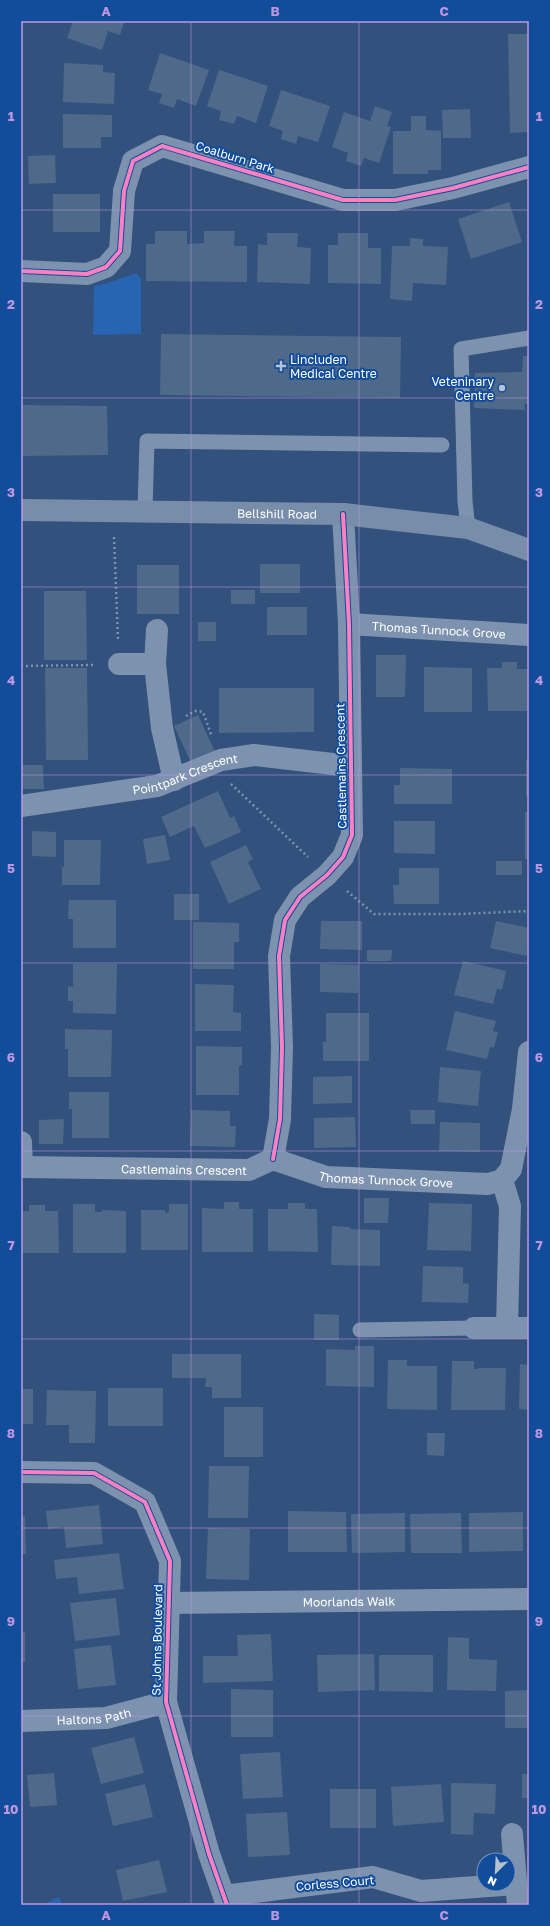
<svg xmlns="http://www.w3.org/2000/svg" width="550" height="1926" viewBox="0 0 550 1926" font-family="'Golos Text',sans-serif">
<rect width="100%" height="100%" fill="#32517c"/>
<!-- green -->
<path fill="#2764b2" d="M136,273L141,279V334L93,335L94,286L108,283Z
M59,1897L63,1905H42Z"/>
<!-- building -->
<path fill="#4f698b" d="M73,21H119L124,23L120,35L108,31L102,50L67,38Z
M508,34H529V132L510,133Z
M160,53L209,70L196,106L177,99L174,108L159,103L162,94L148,90Z
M64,63L103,65V72L115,73L114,104L63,102Z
M219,70L268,86L256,123L237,116L234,124L219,120L221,111L207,106Z
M281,90L330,106L318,142L298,136L296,144L281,139L283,131L269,126Z
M375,106L392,112L387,126L391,127L379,163L364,158L361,166L346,161L348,153L332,147L344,112L370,121Z
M470,109L471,138H443L442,110Z
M63,114L112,115V137H101V148H63Z
M411,116H426V130L441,131V170H428V174H393V131H411Z
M55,155L56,183L29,184L28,156Z
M53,194H100V232H53Z
M509,202L522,242L471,259L458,219Z
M155,231H187V244L204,243V231H235L234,246H247V282L146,281V244H155Z
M267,233H298L297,247L311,248L310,284L257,282L258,244L267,245Z
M338,233H368V248H381V284L328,283V245H338Z
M410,238L423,239V246L448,247L446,285L413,283L412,301L390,299L392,246H410Z
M161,334L401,337L400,398L160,395Z
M523,356H529V404H524L525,410L474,408L475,373L522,372Z
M21,405L107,406L108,455L21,456Z
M260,564H300V593H260Z
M137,565H179V614H137Z
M231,590H255V604H231Z
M44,591H86L87,660H44Z
M267,607H307V635H267Z
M198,622H216V641H198Z
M376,655H406L405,697H376Z
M502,662H517V669H529V711H488L487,668H502Z
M424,667L472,668V712H424Z
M45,668H87L88,760H46Z
M219,688H314V732L219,733Z
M198,715L218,758L194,769L174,726Z
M526,760H529V796H526Z
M21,765H43L44,789H21Z
M400,768L452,769V804H394V785H400Z
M218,791L230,818L234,816L241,832L205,848L194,826L170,837L161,817Z
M525,812H529V859H525Z
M394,821H435V854L394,853Z
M32,831L56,832V857L32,856Z
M165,835L170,860L147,864L143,839Z
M64,840H101L100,885H62V867H64Z
M246,845L253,859L248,862L261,889L229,904L210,862Z
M496,861H522V875H496Z
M399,868H439V904H394L393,885H399Z
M174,894H199V920H174Z
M69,900H116V948H73V919H68Z
M321,921H362V950L320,949Z
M496,921L529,928L527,956L490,948Z
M193,922L239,923V942H234V969H193Z
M367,950H392L391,961H367Z
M463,961L506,971L502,990L497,989L493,1004L454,995Z
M73,964H117L116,1014L73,1013V1001H68V986L73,987Z
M320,964L359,965L358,993L320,992Z
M195,984L234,985L233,1012L241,1013V1031H195Z
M455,1011L496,1021L493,1031L498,1032L494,1048L490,1047L487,1059L446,1050Z
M326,1013H369V1061H323V1042H326Z
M65,1029L112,1030L111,1077H68V1049H65Z
M196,1046L242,1047V1065L239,1066V1095H196Z
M440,1067L481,1071L478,1106L438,1102Z
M352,1076V1103L313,1104V1077Z
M69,1092H109V1138H72V1109H69Z
M191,1110L230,1111V1126H236L235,1147L190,1146Z
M410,1110H435V1124H411Z
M355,1117L356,1147L314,1148V1118Z
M64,1119L63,1144H39V1120Z
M440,1122L480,1123V1152L439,1151Z
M364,1198H389L388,1223H364Z
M224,1202H239V1209H253V1252H202V1208L224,1209Z
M288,1203H305V1209H317L318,1252L268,1251V1209H288Z
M429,1203L472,1204L471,1251L427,1250Z
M73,1204H95V1212H102V1210L126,1211V1253H73Z
M169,1204H188V1250H141V1210H165V1213L169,1212Z
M29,1205H45V1211H58L59,1253H21V1211H29Z
M332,1226L350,1227V1229L380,1230V1266L331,1265Z
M423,1266L463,1267V1283L469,1284L468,1303L422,1302Z
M314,1314L339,1315V1340H314Z
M355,1346H374V1387L326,1386V1349L355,1350Z
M172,1354H241V1398H212V1387H205L206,1378H172Z
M388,1360H407V1366H437V1410L387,1409Z
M452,1361H474V1369H478V1368H506L505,1410H451Z
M520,1364L529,1365V1410L519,1409Z
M108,1388H163V1426H108Z
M21,1389H33V1424H21Z
M47,1390L96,1391L95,1443H69V1425H46Z
M224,1407H263V1457H224Z
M427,1433H445L444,1456L427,1455Z
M209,1466H249L248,1518H208Z
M99,1505L103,1544L66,1548L64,1527L48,1529L46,1511Z
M288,1511L346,1512L347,1552H288Z
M523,1512V1551L469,1552V1513Z
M405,1513V1552L352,1553L351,1514Z
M461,1513L462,1553H411L410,1514Z
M21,1516H25L26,1554H21Z
M208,1528L250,1529L249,1580L206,1579Z
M119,1553L124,1589L79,1594L77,1577L56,1579L54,1560Z
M116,1598L120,1635L75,1641L70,1603Z
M21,1632H25V1662H21Z
M271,1634L273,1681L203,1683V1656H238L237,1635Z
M448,1637L469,1638V1659L497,1660L496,1691L447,1690Z
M111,1645L116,1685L78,1689L74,1649Z
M374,1654L375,1690L318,1692L317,1655Z
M379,1655H433V1692L379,1691Z
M231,1689L273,1690V1737H231Z
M529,1690V1728H505V1691Z
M134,1737L144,1773L101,1784L91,1748Z
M280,1752L283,1797L243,1799L240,1754Z
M54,1773L57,1805L30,1807L27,1775Z
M522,1774H529V1798H522Z
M451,1783L496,1784L495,1814L474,1813L473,1835L451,1834Z
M145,1784L153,1817L113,1826L105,1794Z
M441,1784L444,1822L393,1826L391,1787Z
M330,1789H376V1828H330Z
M287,1812L290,1855L248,1857L246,1814Z
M159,1860L167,1892L123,1901L116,1870Z"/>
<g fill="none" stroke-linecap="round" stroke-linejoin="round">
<!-- path -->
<path stroke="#7d92ae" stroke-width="2.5" stroke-dasharray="2 3" stroke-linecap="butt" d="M114,537L118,639
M21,666L94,665
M186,716L195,711L203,712L212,737
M231,784L308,857
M347,891L374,914H458L529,911"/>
<!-- lane -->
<path stroke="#7d92ae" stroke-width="15" d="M145,510L147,441L442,445
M468,528L465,501L461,349L529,338
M360,1330L474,1328"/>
<!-- street -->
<g stroke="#7d92ae" stroke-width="22">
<path d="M21,271L87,274L106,267L120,251L124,191L133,161L162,146L343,200H395L453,188L529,167"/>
<path id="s1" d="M349,624L529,635"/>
<path d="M157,630L155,664L162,728L174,780"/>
<path d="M119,664H155"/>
<path id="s2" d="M21,806L157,786L221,760L254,755L350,766"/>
<path d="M21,1142L22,1167"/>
<path d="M273,1159L280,1119L282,1047L279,956L285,920L300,897L327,875L343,857L352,835L349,624L343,514"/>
<path id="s3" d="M273,1159L326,1177L488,1184L502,1180L511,1169L523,1109L529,1052"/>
<path id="s4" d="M21,1167L249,1170L273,1159"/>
<path d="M502,1180L510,1206L507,1327"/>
<path d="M474,1328H529"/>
<path d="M21,1472L94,1473L145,1502L170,1561L166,1702L209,1854L227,1905"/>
<path id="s5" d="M168,1603L529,1599"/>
<path id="s6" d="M21,1721L106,1718L166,1702"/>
<path d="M512,1834L518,1905"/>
<path d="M224,1896L373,1877L421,1891L516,1884"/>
</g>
<!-- secondary -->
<path stroke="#788daa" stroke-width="22" id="s7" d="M21,510L343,514L468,528L529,550"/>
<!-- cycleway casing -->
<g stroke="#124d9c" stroke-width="6">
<path id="cycleway" d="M21,271L87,274L106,267L120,251L124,191L133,161L162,146L343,200H395L453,188L529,167
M273,1159L280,1119L282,1047L279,956L285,920L300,897L327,875L343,857L352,835L349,624L343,514
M21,1472L94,1473L145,1502L170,1561L166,1702L209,1854L227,1905"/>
</g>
<!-- cycleway -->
<use href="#cycleway" stroke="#ff80c0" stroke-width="4"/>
</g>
<!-- grid -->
<path fill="none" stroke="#bd96df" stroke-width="1" stroke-opacity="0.55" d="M191,21V1905M359,21V1905M21,210H529M21,398H529M21,587H529M21,775H529M21,963H529M21,1151H529M21,1339H529M21,1528H529M21,1716H529"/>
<!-- markers -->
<g fill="#b7c2d1" stroke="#124d9c" stroke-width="1.5">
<path d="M279 360h4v4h4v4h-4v4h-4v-4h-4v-4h4z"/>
<circle cx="502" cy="388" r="4"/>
</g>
<g text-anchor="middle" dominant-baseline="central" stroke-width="4" stroke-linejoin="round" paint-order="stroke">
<!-- street labels -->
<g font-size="12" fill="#fff" stroke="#124d9c">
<text transform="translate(235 157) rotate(17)">Coalburn Park</text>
<text stroke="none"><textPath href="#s7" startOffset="256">Bellshill Road</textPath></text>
<text stroke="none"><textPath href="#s1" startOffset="90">Thomas Tunnock Grove</textPath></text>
<text transform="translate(341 766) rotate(-91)">Castlemains Crescent</text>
<text stroke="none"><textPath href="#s2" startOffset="168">Pointpark Crescent</textPath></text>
<text stroke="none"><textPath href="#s4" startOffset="163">Castlemains Crescent</textPath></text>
<text stroke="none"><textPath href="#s3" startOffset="116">Thomas Tunnock Grove</textPath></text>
<text stroke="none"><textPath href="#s5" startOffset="181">Moorlands Walk</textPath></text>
<text transform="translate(157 1640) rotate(-89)">St Johns Boulevard</text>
<text stroke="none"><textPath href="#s6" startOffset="73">Haltons Path</textPath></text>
<text transform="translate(335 1883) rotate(-5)">Corless Court</text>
</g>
<!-- poi labels -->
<g font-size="12" fill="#fff" stroke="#124d9c" text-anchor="start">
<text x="290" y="359">Lincluden<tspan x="290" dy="14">Medical Centre</tspan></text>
<text x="494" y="381" text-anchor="end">Veteninary<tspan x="494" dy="14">Centre</tspan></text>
</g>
</g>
<!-- border -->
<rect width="550" height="1926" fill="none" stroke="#124d9c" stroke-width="44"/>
<!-- north arrow -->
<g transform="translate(496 1872) rotate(204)"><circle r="19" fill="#124d9c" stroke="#7194c4"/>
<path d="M0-3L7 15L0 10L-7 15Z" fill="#b7c2d1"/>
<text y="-6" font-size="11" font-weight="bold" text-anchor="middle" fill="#ffffff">N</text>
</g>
<rect x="22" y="22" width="506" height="1882" fill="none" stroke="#bd96df" stroke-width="1.5"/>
<g font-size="13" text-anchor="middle" font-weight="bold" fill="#bd96df">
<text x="106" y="16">A</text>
<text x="275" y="16">B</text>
<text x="444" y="16">C</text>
<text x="11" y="121">1</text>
<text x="539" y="121">1</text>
<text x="11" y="309">2</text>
<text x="539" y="309">2</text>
<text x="11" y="497">3</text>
<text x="539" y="497">3</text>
<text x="11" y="685">4</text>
<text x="539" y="685">4</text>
<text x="11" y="873">5</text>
<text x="539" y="873">5</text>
<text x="11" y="1062">6</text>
<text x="539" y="1062">6</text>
<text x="11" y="1250">7</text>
<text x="539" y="1250">7</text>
<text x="11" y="1438">8</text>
<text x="539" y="1438">8</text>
<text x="11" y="1626">9</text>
<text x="539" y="1626">9</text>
<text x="11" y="1814">10</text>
<text x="539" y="1814">10</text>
<text x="106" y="1920">A</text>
<text x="275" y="1920">B</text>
<text x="444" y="1920">C</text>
</g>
</svg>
